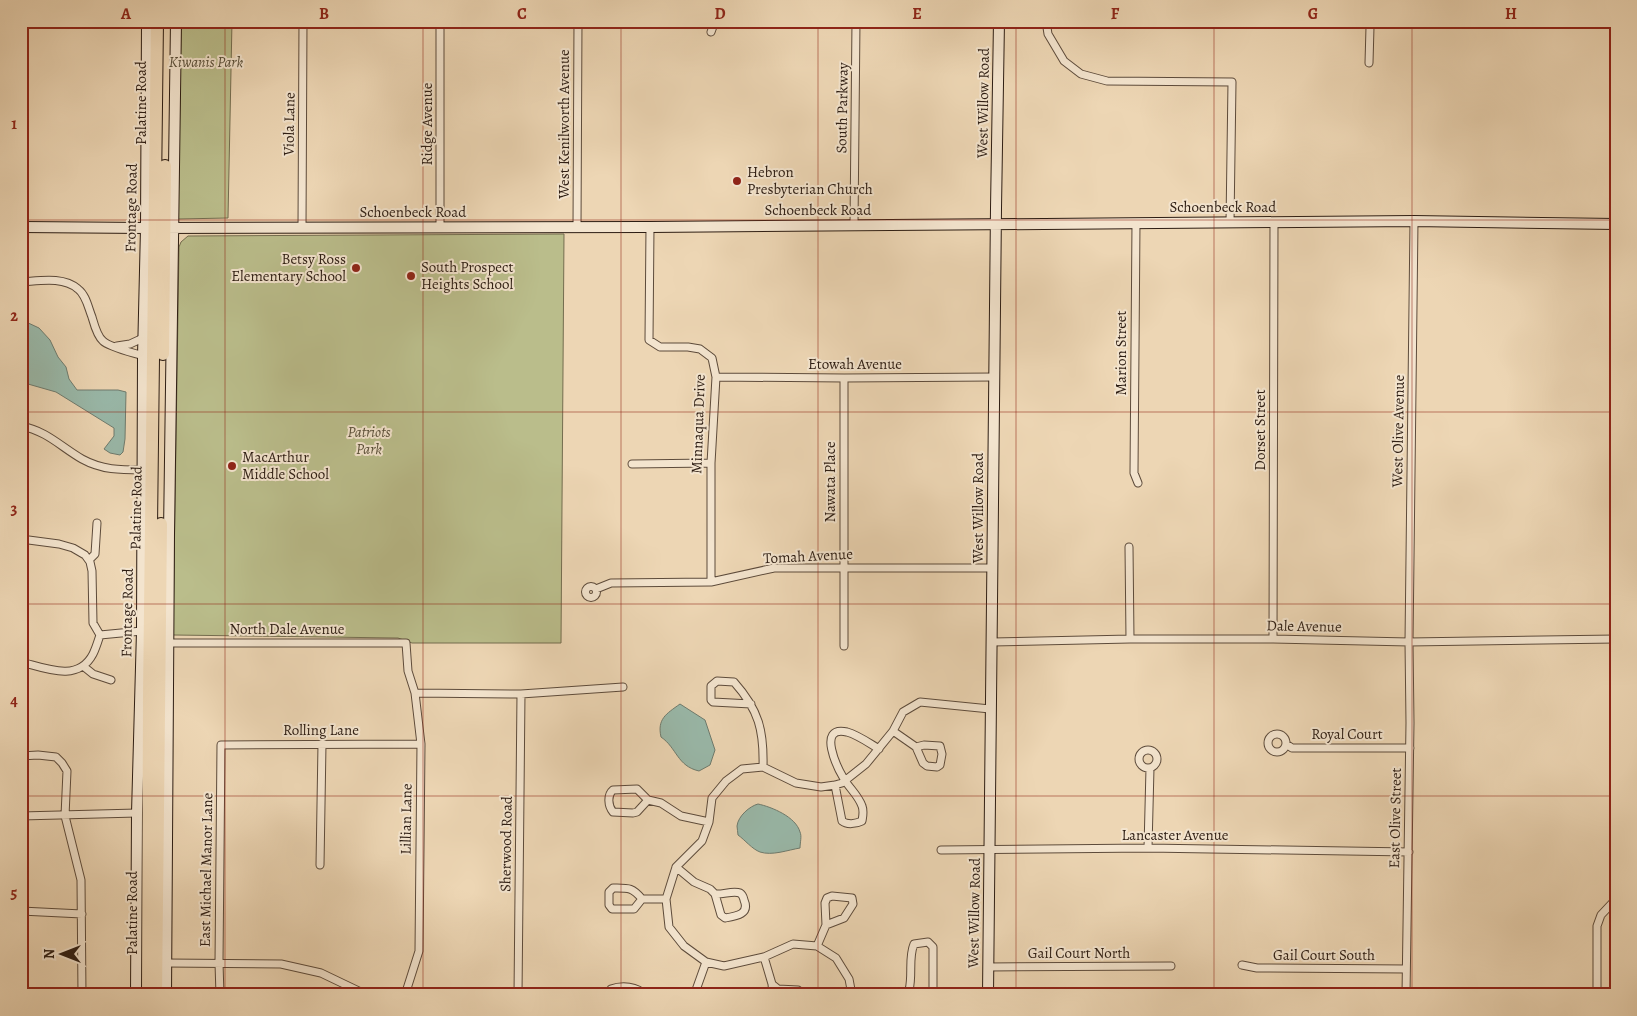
<svg xmlns="http://www.w3.org/2000/svg" width="1637" height="1016" viewBox="0 0 1637 1016" font-family="Alegreya,serif">
<rect width="100%" height="100%" fill="#edd6b4"/>
<filter id="stains"><feTurbulence type="fractalNoise" baseFrequency=".004" numOctaves="4"/><feColorMatrix values="0 0 0 0 .2 0 0 0 0 .09 0 0 0 0 .02 0 0 0 .5 -.17"/></filter>
<radialGradient id="worn" r=".72"><stop offset=".6" stop-color="#630" stop-opacity="0"/><stop offset="1" stop-color="#630" stop-opacity=".3"/></radialGradient>
<!-- green -->
<path fill="#babd8b" stroke="#746d4f" d="M181,21H232L228,218L178,219Z
M564,234L561,643H412L398,638L173,635L179,247L181,242L188,236Z"/>
<!-- water -->
<path fill="#99b9aa" stroke="#6e7b6e" d="M21,321H24L39,328L50,340L58,357L66,367L69,379L77,390H118L126,392L125,439L123,452L120,455L110,453L104,449L114,436V428L56,392L21,382Z
M680,704L705,720L715,750L710,765L699,771C677,766 677,748 661,737C657,719 666,714 680,704Z
M758,804C772,807 796,817 800,832C802,836 800,843 800,848C788,850 772,856 760,852C752,849 745,840 738,835C738,832 737,829 737,826C738,816 750,806 758,804Z"/>
<g fill="none" stroke-linecap="round" stroke-linejoin="round">
<!-- street casing -->
<g stroke="#5d4b3b" stroke-width="9">
<path id="street" d="M1046,21L1048,34L1064,61L1081,74L1107,81L1232,82L1230,223
M711,32L715,21
M1369,63L1370,27L1376,21
M1136,223L1134,473L1138,483
M854,225L856,21
M302,227L303,21
M440,227V21
M577,227L578,21
M650,227L649,340L660,347H688L700,349L712,358L716,377L711,463V582
M21,282C39,281 63,276 78,289C86,295 88,307 92,317C94,324 97,336 103,341C109,347 134,353 143,356
M117,346L130,344L143,338
M716,377L844,378L994,377
M21,426C47,431 61,447 82,459C102,470 120,470 143,470
M632,464L711,463
M21,539L59,544L73,548L85,555L90,562L92,571L93,623L100,635
M1129,547L1130,639
M89,560L95,554L97,523
M585.5 592a5.5 5.5 0 1 1 11 0a5.5 5.5 0 1 1-11 0Z
M596,589L611,583L711,582L774,568H993
M1273,639L1274,222
M992,642L1130,639H1273L1409,642L1616,639
M168,643H406L408,671L415,693L421,744L419,951L405,995
M844,646V378
M21,662C45,668 78,683 93,654C96,648 98,641 100,635L142,631
M83,666L93,674L111,680
M415,693L521,694L623,687
M751,704L713,702L711,700V686L717,681L734,682C759,710 764,731 763,767
M893,731L916,747L923,763L927,766L937,767L940,765L942,754L940,746L924,745L916,747
M1268 743a9 9 0 1 1 18 0a9 9 0 1 1-18 0Z
M1286,744L1292,748H1410
M1139 759a9 9 0 1 1 18 0a9 9 0 1 1-18 0Z
M21,756L38,755L56,757L62,763L67,771L65,816L81,880L82,995
M835,785L842,821C847,825 856,824 862,821C863,815 864,811 862,806C858,795 850,789 844,779C838,769 816,725 847,732C858,735 869,743 879,749
M648,800L637,812L633,813L613,812C608,806 607,795 613,790L637,789L648,800L661,803L681,816L709,822
M21,816L137,813
M1148,848L1150,768
M941,850L1148,848L1409,852
M320,865L322,744
M676,867L694,882L710,889L715,894L721,915L725,918C737,916 750,914 744,900C743,896 743,895 740,893C733,890 723,895 715,894
M613,888C628,888 632,887 642,899L634,909H612L609,905V892Z
M642,899H666
M21,911L82,914
M817,946L826,925L825,903L827,898L832,896L852,898L853,904L844,918L826,925
M764,957L772,984L773,995
M166,963L281,964L321,973L367,995
M1242,965L1257,968L1406,969
M988,967L1171,966
M773,985L778,989L798,990L804,995
M220,995L219,963L221,745L421,744
M518,995L521,694
M609,995L611,989C622,985 637,986 645,995
M689,995L696,990L706,962
M852,995L849,979L836,958L817,946L793,944L764,957L724,966L706,962L684,946L669,927L666,899L676,867L702,841L709,822L712,798L726,781L742,769L763,767L796,783L821,787L835,785L842,783L866,764L893,731L903,712L920,702L990,709
M900,995L909,990C913,975 908,958 914,944L928,942L933,947V995
M1406,995L1410,723L1409,642L1414,221
M1597,995V926L1601,915L1616,899"/>
</g>
<!-- secondary casing -->
<g stroke="#2d1d13" stroke-width="12">
<path id="secondary" d="M21,227L146,228L650,227L1414,221L1616,224
M136,995L137,813L142,631L143,356L146,228L147,21
M166,995L169,533L176,21
M988,995L996,208L999,21"/>
</g>
<!-- highway casing -->
<g stroke="#2d1d13" stroke-width="14">
<path id="highway" d="M163,354L165,166
M148,995L149,695L157,21
M156,995L161,524"/>
</g>
<!-- street -->
<use href="#street" stroke="#f3e4ce" stroke-width="7"/>
<!-- secondary -->
<use href="#secondary" stroke="#f3e4ce" stroke-width="10"/>
<!-- highway -->
<use href="#highway" stroke="#edd6b4" stroke-width="12"/>
</g>
<!-- grid -->
<path fill="none" stroke="#8f2418" stroke-width="1" stroke-opacity="0.55" d="M225,21V995M423,21V995M621,21V995M818,21V995M1016,21V995M1214,21V995M1412,21V995M21,220H1616M21,412H1616M21,604H1616M21,796H1616"/>
<!-- markers -->
<g fill="#8f2418" stroke="#f3e4ce" stroke-width="2">
<circle cx="737" cy="181" r="5"/>
<circle cx="356" cy="268" r="5"/>
<circle cx="411" cy="276" r="5"/>
<circle cx="232" cy="466" r="5"/>
</g>
<g text-anchor="middle" dominant-baseline="central" stroke-width="4" stroke-linejoin="round" paint-order="stroke">
<!-- park labels -->
<g font-size="15" font-style="italic" fill="#574d37" stroke="#f3e4ce">
<text x="206" y="62">Kiwanis Park</text>
<text x="369" y="432">Patriots<tspan x="369" dy="17">Park</tspan></text>
</g>
<!-- street labels -->
<g font-size="15" fill="#2d1d13" stroke="#f3e4ce">
<text transform="translate(141 103) rotate(-90)">Palatine Road</text>
<text transform="translate(983 103) rotate(-89)">West Willow Road</text>
<text transform="translate(842 108) rotate(-89)">South Parkway</text>
<text transform="translate(289 124) rotate(-89)">Viola Lane</text>
<text transform="translate(427 124) rotate(-90)">Ridge Avenue</text>
<text transform="translate(564 124) rotate(-90)">West Kenilworth Avenue</text>
<text x="1223" y="207">Schoenbeck Road</text>
<text transform="translate(131 208) rotate(-89)">Frontage Road</text>
<text x="818" y="210">Schoenbeck Road</text>
<text x="413" y="212">Schoenbeck Road</text>
<text transform="translate(1121 353) rotate(-90)">Marion Street</text>
<text x="855" y="364">Etowah Avenue</text>
<text transform="translate(698 424) rotate(-88)">Minnaqua Drive</text>
<text transform="translate(1260 430) rotate(-90)">Dorset Street</text>
<text transform="translate(1398 431) rotate(-89)">West Olive Avenue</text>
<text transform="translate(830 482) rotate(-90)">Nawata Place</text>
<text transform="translate(136 508) rotate(-89)">Palatine Road</text>
<text transform="translate(978 508) rotate(-90)">West Willow Road</text>
<text transform="translate(808 556) rotate(-3)">Tomah Avenue</text>
<text transform="translate(127 613) rotate(-89)">Frontage Road</text>
<text transform="translate(1304 626) rotate(1)">Dale Avenue</text>
<text x="287" y="629">North Dale Avenue</text>
<text x="321" y="730">Rolling Lane</text>
<text x="1347" y="734">Royal Court</text>
<text transform="translate(1395 818) rotate(-89)">East Olive Street</text>
<text transform="translate(406 819) rotate(-89)">Lillian Lane</text>
<text x="1175" y="835">Lancaster Avenue</text>
<text transform="translate(506 844) rotate(-89)">Sherwood Road</text>
<text transform="translate(206 870) rotate(-89)">East Michael Manor Lane</text>
<text transform="translate(132 913) rotate(-90)">Palatine Road</text>
<text transform="translate(974 913) rotate(-89)">West Willow Road</text>
<text x="1079" y="953">Gail Court North</text>
<text x="1324" y="955">Gail Court South</text>
</g>
<!-- poi labels -->
<g font-size="15" fill="#2d1d13" stroke="#f3e4ce" text-anchor="start">
<text x="747" y="172">Hebron<tspan x="747" dy="17">Presbyterian Church</tspan></text>
<text x="346" y="259" text-anchor="end">Betsy Ross<tspan x="346" dy="17">Elementary School</tspan></text>
<text x="421" y="267">South Prospect<tspan x="421" dy="17">Heights School</tspan></text>
<text x="242" y="457">MacArthur<tspan x="242" dy="17">Middle School</tspan></text>
</g>
</g>
<!-- margin -->
<rect width="1637" height="1016" fill="none" stroke="#edd6b4" stroke-width="55"/>
<!-- north arrow -->
<g transform="translate(62 954) rotate(270)" stroke="#f3e4ce" stroke-width="4" paint-order="stroke">
<path d="M0-4L9 19L0 12L-9 19Z" fill="#2d1d13"/>
<text y="-8" font-size="14" font-weight="bold" text-anchor="middle" fill="#2d1d13">N</text>
</g>
<rect x="28" y="28" width="1582" height="960" fill="none" stroke="#8f2418" stroke-width="2"/>
<g font-size="16" text-anchor="middle" font-weight="bold" fill="#8f2418">
<text x="126" y="19">A</text>
<text x="324" y="19">B</text>
<text x="522" y="19">C</text>
<text x="720" y="19">D</text>
<text x="917" y="19">E</text>
<text x="1115" y="19">F</text>
<text x="1313" y="19">G</text>
<text x="1511" y="19">H</text>
<text x="14" y="129">1</text>
<text x="14" y="321">2</text>
<text x="14" y="514">3</text>
<text x="14" y="706">4</text>
<text x="14" y="898">5</text>
</g>
<rect width="100%" height="100%" filter="url(#stains)"/>
<rect width="100%" height="100%" fill="url(#worn)"/>
</svg>
